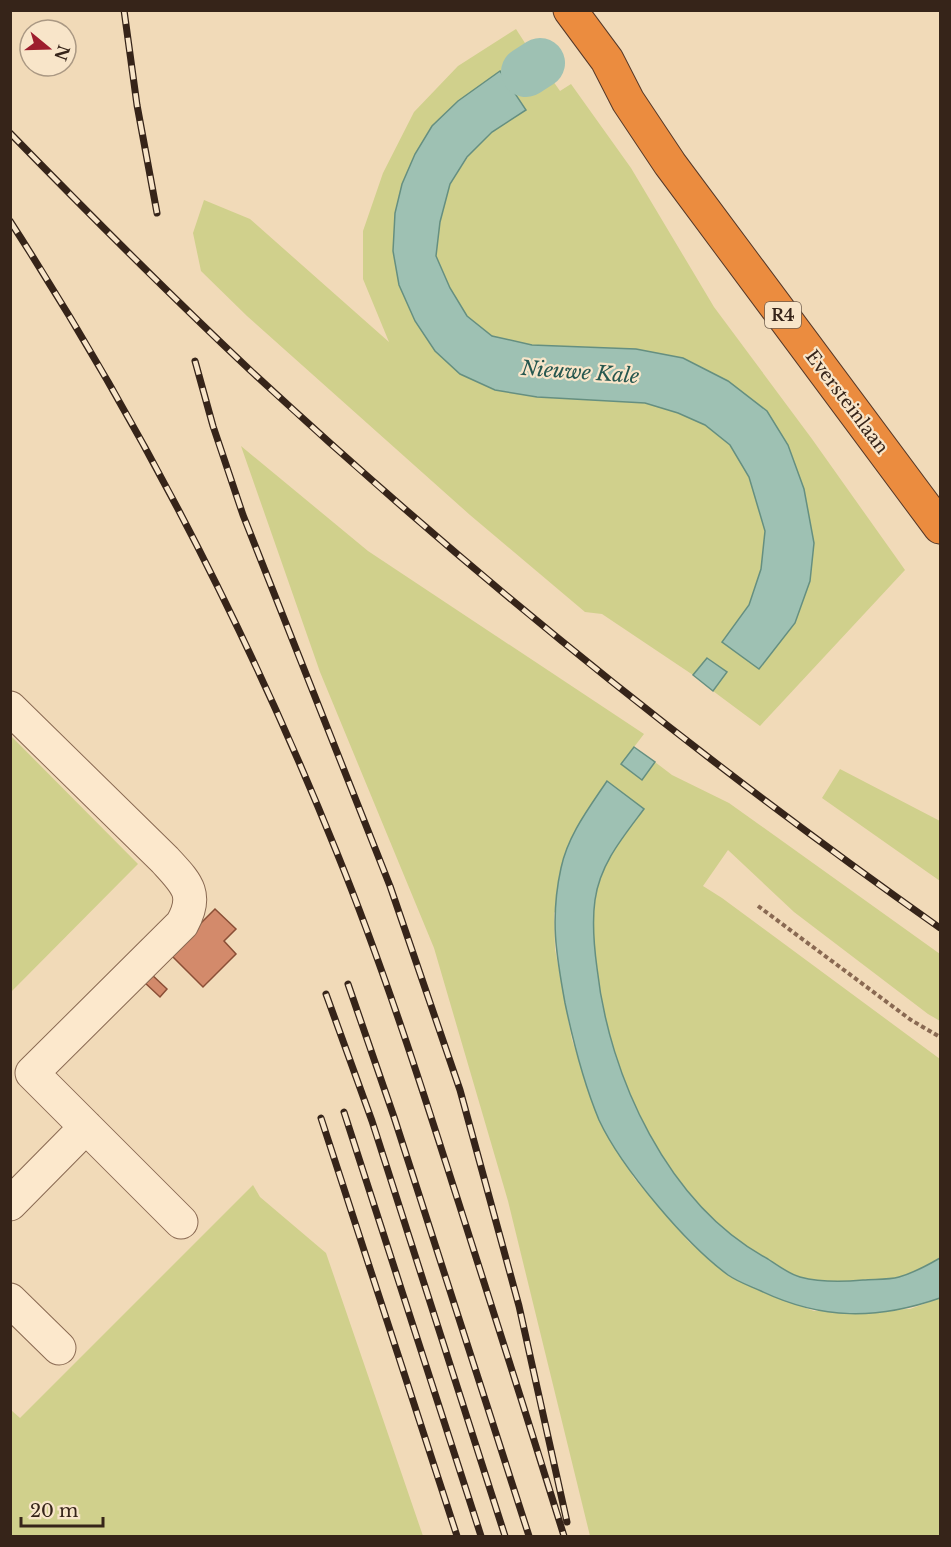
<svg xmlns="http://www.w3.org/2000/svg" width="951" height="1547" viewBox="0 0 951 1547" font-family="'Libre Baskerville',serif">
<rect width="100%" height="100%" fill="#f1dab8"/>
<!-- green -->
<path fill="#d0d08c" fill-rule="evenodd" d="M516,29L532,54L519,61L533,80L546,71L560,91L571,84L631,168L714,307L812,439L905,570L760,726L713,691L726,672L708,658L693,675L602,614L585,612L470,515L247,316L201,271L193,233L204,200L250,219L389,342L363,279V231L383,173L414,112L458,66ZM458,101L525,110L492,132L470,154L450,184L440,222L436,256L450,288L467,316L492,336L532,345L636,349L804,489L759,668L722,642L749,605L761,569L765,531L749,477L730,445L705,425L678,413L645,403L537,397L495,390L415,321L399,285L393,251L402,184L415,154L432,126Z
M241,446L368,551L644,734L621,764L641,779L655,762L672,775L729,803L940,954V1021L928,1014L794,912L728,850L703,886L722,898L940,1059V1258C928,1265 913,1273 899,1277C888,1280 875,1279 863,1280C843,1282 819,1282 800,1277C789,1274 778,1265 768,1260C669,1205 609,1077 597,968C594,946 592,922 595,900C600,864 623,837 644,809L554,913L555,949L572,1040L600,1120L634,1178L689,1242L730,1277L770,1295L814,1311L910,1309L940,1298V1536H590L508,1201L434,948L320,672Z
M11,736L138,864L11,992Z
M840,769L940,821V881L822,798Z
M253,1185L260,1197L326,1253L423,1536H11V1410L20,1418Z"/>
<!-- water -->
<path fill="#9ec1b3" stroke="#658f80" stroke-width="1.5" d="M500,71L526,110L492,132L467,157L450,184L440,222L436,256L450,288L467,316L492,336L532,345L636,349L683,358L728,381L767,411L788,445L804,489L814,543L810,581L795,623L759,669L722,642L749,605L761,569L765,531L749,477L730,445L705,425L678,413L645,403L537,397L495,390L460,374L435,351L415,321L399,285L393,251L395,213L402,184L415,154L432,126L458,101Z
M707,658L727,672L713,691L693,675Z
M634,747L655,762L642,780L621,764Z
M607,781L644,809C623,837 600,864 595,900C592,921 594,946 597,968C609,1077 668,1205 768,1259C777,1265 789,1274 800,1277C819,1282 843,1282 863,1280C875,1279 888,1280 899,1277C913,1273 928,1265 940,1258V1298C877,1320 822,1320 761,1291C750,1286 738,1282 728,1275C701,1255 679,1231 658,1206C636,1180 613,1150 599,1120C584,1084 573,1041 565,1003C556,954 550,918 561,868C568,835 589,808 607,781Z"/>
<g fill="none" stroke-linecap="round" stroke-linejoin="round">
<!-- river -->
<path stroke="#9ec1b3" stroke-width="50" d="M526,72L540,63"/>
</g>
<!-- building -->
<path fill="#d38a6b" stroke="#8a4e36" stroke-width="1.5" d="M215,909L236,929L224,941L236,954L203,987L170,954Z
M150,973L167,989L160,997L143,981Z"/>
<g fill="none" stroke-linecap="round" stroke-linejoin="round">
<!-- minor casing -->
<g stroke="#896952" stroke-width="35">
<path id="minor" d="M10,708L165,860C186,883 199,894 182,924L32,1073L181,1222
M10,1204L86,1127
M10,1300L59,1348"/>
</g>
<!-- highway casing -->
<g stroke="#553828" stroke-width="35">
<path id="highway" d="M570,10L607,60L628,101L670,164L940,527"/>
</g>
<!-- path -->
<path stroke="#896952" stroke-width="4" stroke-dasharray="4.5 3" stroke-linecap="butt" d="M758,906L911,1020L940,1037"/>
<!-- minor -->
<use href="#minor" stroke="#fce8cc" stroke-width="33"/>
<!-- highway -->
<use href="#highway" stroke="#eb8c3f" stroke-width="33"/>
<!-- rail casing -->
<g stroke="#362419" stroke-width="7">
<path id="rail" d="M124,10L137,105L157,213
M10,133C89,214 169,294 251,371C468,572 699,758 940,928
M10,221C139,421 248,632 337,853C384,969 422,1088 460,1207C495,1317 530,1426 564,1536
M195,361L213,426L243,515L390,886L460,1090L519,1306L567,1522
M348,984L394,1117L529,1536
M326,994L372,1121L505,1536
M344,1112L481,1536
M321,1118L457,1536"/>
</g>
<!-- rail -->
<use href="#rail" stroke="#f8e5c9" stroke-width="4.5" stroke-dasharray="14" stroke-linecap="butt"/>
</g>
<g text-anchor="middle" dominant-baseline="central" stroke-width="4.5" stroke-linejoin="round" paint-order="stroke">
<!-- shield labels -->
<rect fill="#f8e5c9" stroke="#705e4e" stroke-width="1.5" x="765" y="302" width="36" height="26" rx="4.5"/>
<g font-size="16" font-weight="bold" fill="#362419">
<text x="783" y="315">R4</text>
</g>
<!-- street labels -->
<g font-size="18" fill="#362419" stroke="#f8e5c9">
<text transform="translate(847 402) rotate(53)">Eversteinlaan</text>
</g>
<!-- water labels -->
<g font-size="20" font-style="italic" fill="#26574f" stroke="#f8e5c9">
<text transform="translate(580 372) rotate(4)">Nieuwe Kale</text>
</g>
</g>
<!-- border -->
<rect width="951" height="1547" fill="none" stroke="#362419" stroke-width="24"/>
<!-- north arrow -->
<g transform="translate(48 48) rotate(109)"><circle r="28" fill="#f8e5c9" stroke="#aa9883" stroke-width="1.5"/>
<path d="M0-4.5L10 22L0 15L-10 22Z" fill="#9d1d2d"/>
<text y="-9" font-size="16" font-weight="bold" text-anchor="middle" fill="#362419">N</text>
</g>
<!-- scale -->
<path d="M21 1517v9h82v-9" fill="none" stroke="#362419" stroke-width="3"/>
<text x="30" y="1517" font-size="18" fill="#362419" stroke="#f8e5c9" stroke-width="4.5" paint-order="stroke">20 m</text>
</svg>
